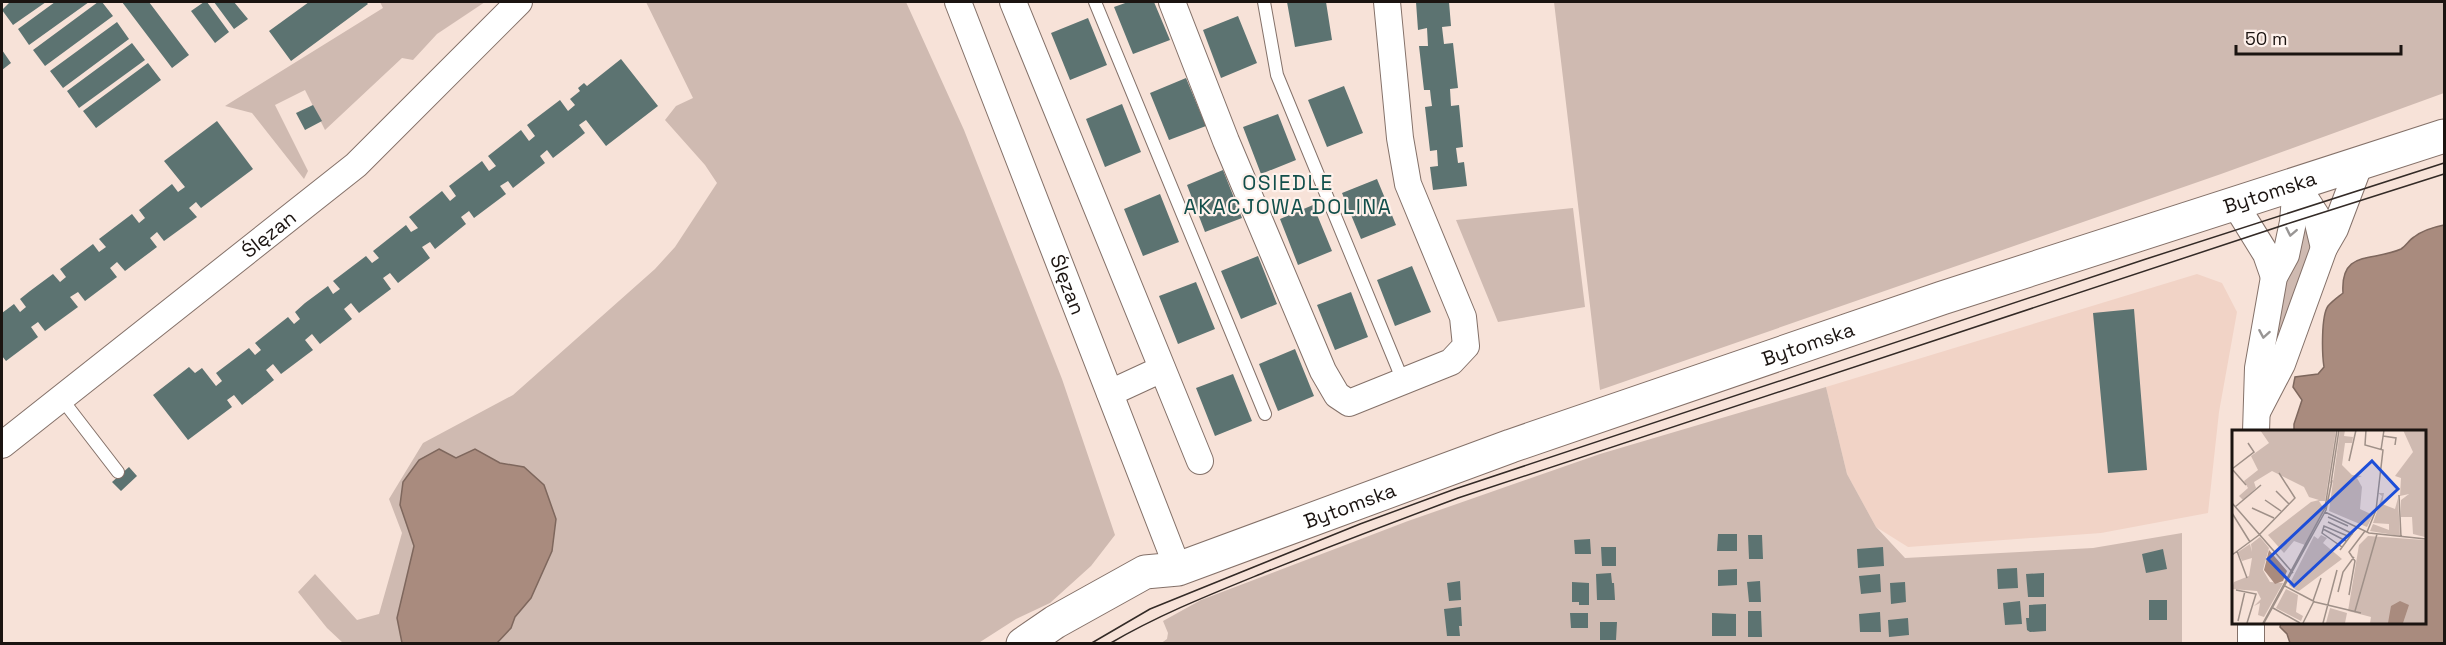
<svg xmlns="http://www.w3.org/2000/svg" width="2446" height="645" viewBox="0 0 2446 645" font-family="'Space Grotesk',sans-serif">
<rect width="100%" height="100%" fill="#f7e2d8"/>
<!-- built -->
<path fill="#f1d3c6" d="M2197,274L2222,283L2237,312L2219,412L2208,513L2101,533L1908,547L1876,527L1847,474L1826,387Z"/>
<!-- green -->
<path fill="#cfbab1" d="M380,2H485L437,34L413,60L402,58L325,130L305,90L275,105L308,171L304,179L252,113L225,106L383,8Z
M646,2H906L964,130L1062,379L1115,535L1091,566L1050,603L1016,619L977,644L343,643L327,628L298,592L315,574L357,620L379,614L402,533L389,499L423,443L513,395L655,269L675,247L717,183L705,165L665,120L676,106L693,98Z
M1554,2H2444V93L2221,174L1600,390Z
M1573,208L1585,307L1498,322L1456,220Z
M2305,226L2311,244V252L2273,360L2268,359L2297,234Z
M1826,387L1847,474L1876,527L1905,558L2093,548L2182,533V643L1160,644L1167,639L1168,633L1163,621L1201,600L1408,521L1600,454Z"/>
<!-- water -->
<path fill="#a98b7e" stroke="#7e675d" stroke-width="1.5" d="M2444,225V643H2290L2287,634L2280,627L2281,623L2424,622V432H2294V424L2302,400L2293,387L2295,377L2318,374L2324,367C2322,354 2321,316 2328,306C2332,301 2338,297 2343,293C2340,249 2373,262 2401,249C2406,246 2409,240 2414,237C2423,230 2434,227 2444,225Z
M439,449L456,458L475,449L500,463L524,467L544,485L556,519L552,551L531,598L515,617L511,628L497,643H402L397,618L414,546L400,505L403,482L419,460Z"/>
<!-- building -->
<path fill="#5c7371" d="M10,2H46L13,25L2,10Z
M55,2H89L29,45L18,29Z
M98,2H102L113,16L45,66L33,50Z
M122,2H149L189,55L172,68Z
M204,2H207L229,32L215,43L191,11Z
M214,2H234L248,19L234,29Z
M309,2H366L368,4L291,61L269,31Z
M1128,2H1154L1170,40L1133,54L1114,7Z
M1287,2H1326L1332,40L1295,47Z
M1416,2H1449L1451,26L1442,27L1444,44L1453,43L1458,88L1450,89L1451,106L1459,105L1463,147L1456,148L1458,163L1464,162L1467,186L1433,190L1430,167L1438,166L1437,150L1430,151L1425,107L1432,106L1431,99L1430,90H1424L1419,46H1428L1427,28L1418,30Z
M1238,16L1257,63L1221,78L1203,30Z
M1088,18L1107,65L1070,80L1051,33Z
M117,22L129,39L63,88L50,71Z
M132,43L145,60L79,108L67,91Z
M2,50L11,63L2,70Z
M621,59L658,106L606,146L586,120L579,125L585,133L575,141L553,158L547,150L540,156L545,163L513,188L508,181L500,186L506,194L474,218L469,211L461,217L466,224L435,249L430,242L422,247L430,258L398,283L390,273L383,278L391,289L359,313L351,303L344,309L352,319L320,344L312,334L305,340L313,350L281,374L273,364L266,370L274,380L242,405L234,395L227,400L232,407L188,440L153,395L189,367L195,373L202,368L216,386L222,381L216,373L249,348L255,355L261,350L255,343L288,317L294,324L300,319L295,312L305,303L328,286L333,294L340,289L333,281L366,256L372,263L379,258L373,251L406,225L411,232L418,228L409,217L442,191L450,201L456,196L449,186L482,161L489,171L496,166L488,156L521,130L529,141L535,136L527,125L560,100L568,111L575,105L570,99L580,91L578,88L584,83L587,86Z
M148,63L161,80L96,128L83,111Z
M1186,78L1206,126L1169,140L1150,93Z
M1344,86L1363,133L1327,147L1308,100Z
M1122,104L1141,152L1105,167L1086,119Z
M313,105L322,121L305,130L296,113Z
M1278,114L1296,160L1261,174L1243,127Z
M217,121L253,169L201,208L196,202L189,208L197,217L164,241L157,232L150,238L157,247L125,271L117,262L110,268L117,277L85,301L78,292L70,297L78,307L45,331L38,322L31,327L38,337L6,361L2,356V313L14,304L20,312L26,307L20,299L30,291L53,274L60,282L66,277L60,269L93,244L99,252L106,247L99,239L132,214L139,223L145,218L139,210L172,184L178,192L185,187L164,161Z
M1223,170L1242,218L1205,232L1187,185Z
M1377,179L1396,225L1361,239L1342,193Z
M1160,194L1179,242L1143,256L1124,209Z
M1313,205L1332,251L1298,265L1280,219Z
M1258,256L1277,304L1241,319L1221,271Z
M1412,266L1431,312L1395,326L1377,280Z
M1196,282L1215,329L1178,344L1159,296Z
M1351,292L1368,337L1335,350L1317,305Z
M2134,309L2147,470L2108,473L2093,313Z
M1295,349L1314,396L1278,411L1259,364Z
M1233,374L1252,421L1215,436L1196,388Z
M129,467L137,476L121,491L112,482Z
M1718,534H1737V551H1717Z
M1748,535H1762L1763,559H1749Z
M1590,539L1591,554H1575L1574,540Z
M1601,547H1616V566H1602Z
M1883,547L1884,566L1858,568L1857,549Z
M2163,549L2167,569L2146,573L2142,554Z
M2017,568L2018,588L1998,589L1997,569Z
M1737,569V585L1718,586V570Z
M1611,573L1612,583H1614L1615,600H1597L1596,574Z
M2044,573V597H2028L2026,574Z
M1880,574L1881,592L1861,594L1859,576Z
M1460,581L1461,600L1449,601L1447,583Z
M1760,581L1761,602H1749L1747,582Z
M1572,582L1589,583V605H1579V602H1572Z
M1905,582L1906,602L1891,604L1890,583Z
M2149,600H2167V620H2149Z
M2020,601L2022,624L2005,625L2003,603Z
M2046,604V631L2030,632L2027,630L2026,618H2029V605Z
M1461,607L1462,626H1459L1460,636H1447L1444,609Z
M1748,611H1761L1762,637H1748Z
M1880,612L1881,632H1860L1859,614Z
M1570,613H1588V628H1571Z
M1712,613L1736,614V636H1712Z
M1908,618L1909,635L1889,637L1888,620Z
M1600,622H1617L1616,640H1600Z"/>
<g fill="none" stroke-linecap="round" stroke-linejoin="round">
<!-- lane casing -->
<g stroke="#847169" stroke-width="14">
<path id="lane" d="M1095,2L1265,414
M1264,2L1277,75L1403,381
M61,398L118,472"/>
</g>
<!-- street casing -->
<g stroke="#847169" stroke-width="28">
<g id="street">
<path id="s1" d="M958,2L1178,569"/>
<path d="M1013,2L1200,461"/>
<path d="M1172,2L1226,141L1323,371L1337,395L1349,403L1451,362L1466,346L1463,317L1408,184L1400,138L1387,2"/>
<path d="M2296,184L2316,215L2324,248"/>
<path d="M2235,204L2266,254L2274,277"/>
<path d="M1110,393L1162,369"/>
<path d="M2257,412L2282,364L2324,248L2335,229L2360,163"/>
<path d="M2256,432L2258,368L2274,277L2286,255L2293,222L2296,184"/>
<path id="s2" d="M2,445L356,165L519,2"/>
<path d="M2251,644V622"/>
</g>
</g>
<!-- secondary casing -->
<g stroke="#847169" stroke-width="35">
<g id="secondary">
<path id="s3" d="M1023,644L1055,622L1145,572L1178,569L1511,446L1942,298L2444,136"/>
</g>
</g>
<!-- lane -->
<use href="#lane" stroke="#fff" stroke-width="12"/>
<!-- street -->
<use href="#street" stroke="#fff" stroke-width="26"/>
<!-- secondary -->
<use href="#secondary" stroke="#fff" stroke-width="33"/>
<!-- tram -->
<path stroke="#332a26" stroke-width="1.5" d="M1090,644L1150,609L1360,524L1455,489L2146,259L2444,163
M1109,644C1160,614 1214,593 1268,571C1331,546 1394,522 1458,498L2293,222L2444,174"/>
</g>
<!-- one-way arrows -->
<defs><path id="oneway-chevron" d="M-2-3.5L2.5 0L-2 3.5" fill="none" stroke-width="1.6" stroke-linecap="round" stroke-linejoin="round" transform="scale(1.5)"/></defs>
<g stroke="#989594">
<use href="#oneway-chevron" transform="translate(2291 232) rotate(101)"/>
<use href="#oneway-chevron" transform="translate(2264 334) rotate(100)"/>
</g>
<g text-anchor="middle" dominant-baseline="central" stroke-width="4.5" stroke-linejoin="round" paint-order="stroke">
<!-- street labels -->
<g font-size="20" fill="#1b1411" stroke="#fef1eb">
<text stroke="none"><textPath href="#s3" startOffset="1330">Bytomska</textPath></text>
<text stroke="none"><textPath href="#s2" startOffset="340">Ślęzan</textPath></text>
<text stroke="none"><textPath href="#s1" startOffset="303">Ślęzan</textPath></text>
<text stroke="none"><textPath href="#s3" startOffset="844">Bytomska</textPath></text>
<text stroke="none"><textPath href="#s3" startOffset="358">Bytomska</textPath></text>
</g>
<!-- neighbourhood labels -->
<g font-size="21" letter-spacing="1.5" fill="#124f4b" stroke="#fef1eb">
<text x="1288" y="182">OSIEDLE<tspan x="1288" dy="24">AKACJOWA DOLINA</tspan></text>
</g>
</g>
<!-- overview -->
<g transform="translate(2232 430)">
<rect width="194" height="194" fill="#f7e2d8"/>
<path d="M28,0H104L93,71H87L92,79L73,115L62,111L52,123L36,105L79,72L87,70L77,67L72,57L40,41L22,52L24,58L11,70L7,66L16,58L12,51L26,40L19,26L37,13ZM108,0H113L112,6L121,7L120,13H113L110,35L120,45L130,46L125,48L130,57L128,79L141,85L135,97L97,81ZM171,0H193V107L181,104L180,87H169V70L177,64L168,66L169,48L163,46L181,22ZM146,63H152L150,74L163,79L166,68L168,106L138,101L141,94L157,100V94L141,93L150,66ZM89,105L95,108L91,113L110,129L67,161L64,160L57,155L82,106L86,109ZM136,106L193,110V193H138L139,187L116,181L127,115ZM28,107L37,118L31,140L38,152L51,153L32,187L26,185L28,173L22,176L29,169L25,161L0,159L2,152L17,146L20,128L10,131L6,122L18,114L20,122L19,114ZM54,159L66,165L64,182L71,186L69,191L44,178ZM98,178L115,183L113,193H94Z" fill="#cfbab1"/>
<path d="M37,120L55,141L51,151L43,154L32,140ZM168,171L177,175L171,193H156L159,176Z" fill="#a98b7e"/>
<path fill="none" stroke="#9f9088" stroke-width="1.5" d="M134,0L133,15L151,20L144,80L135,102M151,6L164,8L163,15M149,20L152,0M117,31L124,0M0,39L22,22L16,13M0,39L14,55M99,53L107,0M44,61L57,74M167,65L169,107M33,70L49,81M0,73L61,143M3,77L29,55M20,78L42,88M93,82L137,103L194,109M0,83L18,112M96,87L116,96M96,92L121,104M91,99L114,111M110,117L90,103L92,96L118,107M108,120L125,97M5,121L15,148M0,125L27,105L63,68L47,43M53,156L83,172L129,183M4,160L24,164L15,193M106,162L111,142L122,127M117,165L123,131L117,122L133,101M81,171L89,148M41,178L68,193M123,181L145,104M6,191L13,161M31,193L93,78L105,0M32,193L94,80L100,50M71,193L82,171M91,193L105,140"/>
<path fill="#1d4ed8" fill-opacity="0.15" stroke="#1d4ed8" stroke-width="3" d="M140,31L166,59L62,156L36,129Z"/>
<rect width="194" height="194" fill="none" stroke="#1b1411" stroke-width="3"/>
</g>
<!-- border -->
<rect width="2446" height="645" fill="none" stroke="#1b1411" stroke-width="6"/>
<!-- scale -->
<path d="M2236 45v9h165v-9" fill="none" stroke="#1b1411" stroke-width="3"/>
<text x="2245" y="45" font-size="18" fill="#1b1411" stroke="#fef1eb" stroke-width="4.5" paint-order="stroke">50 m</text>
</svg>
